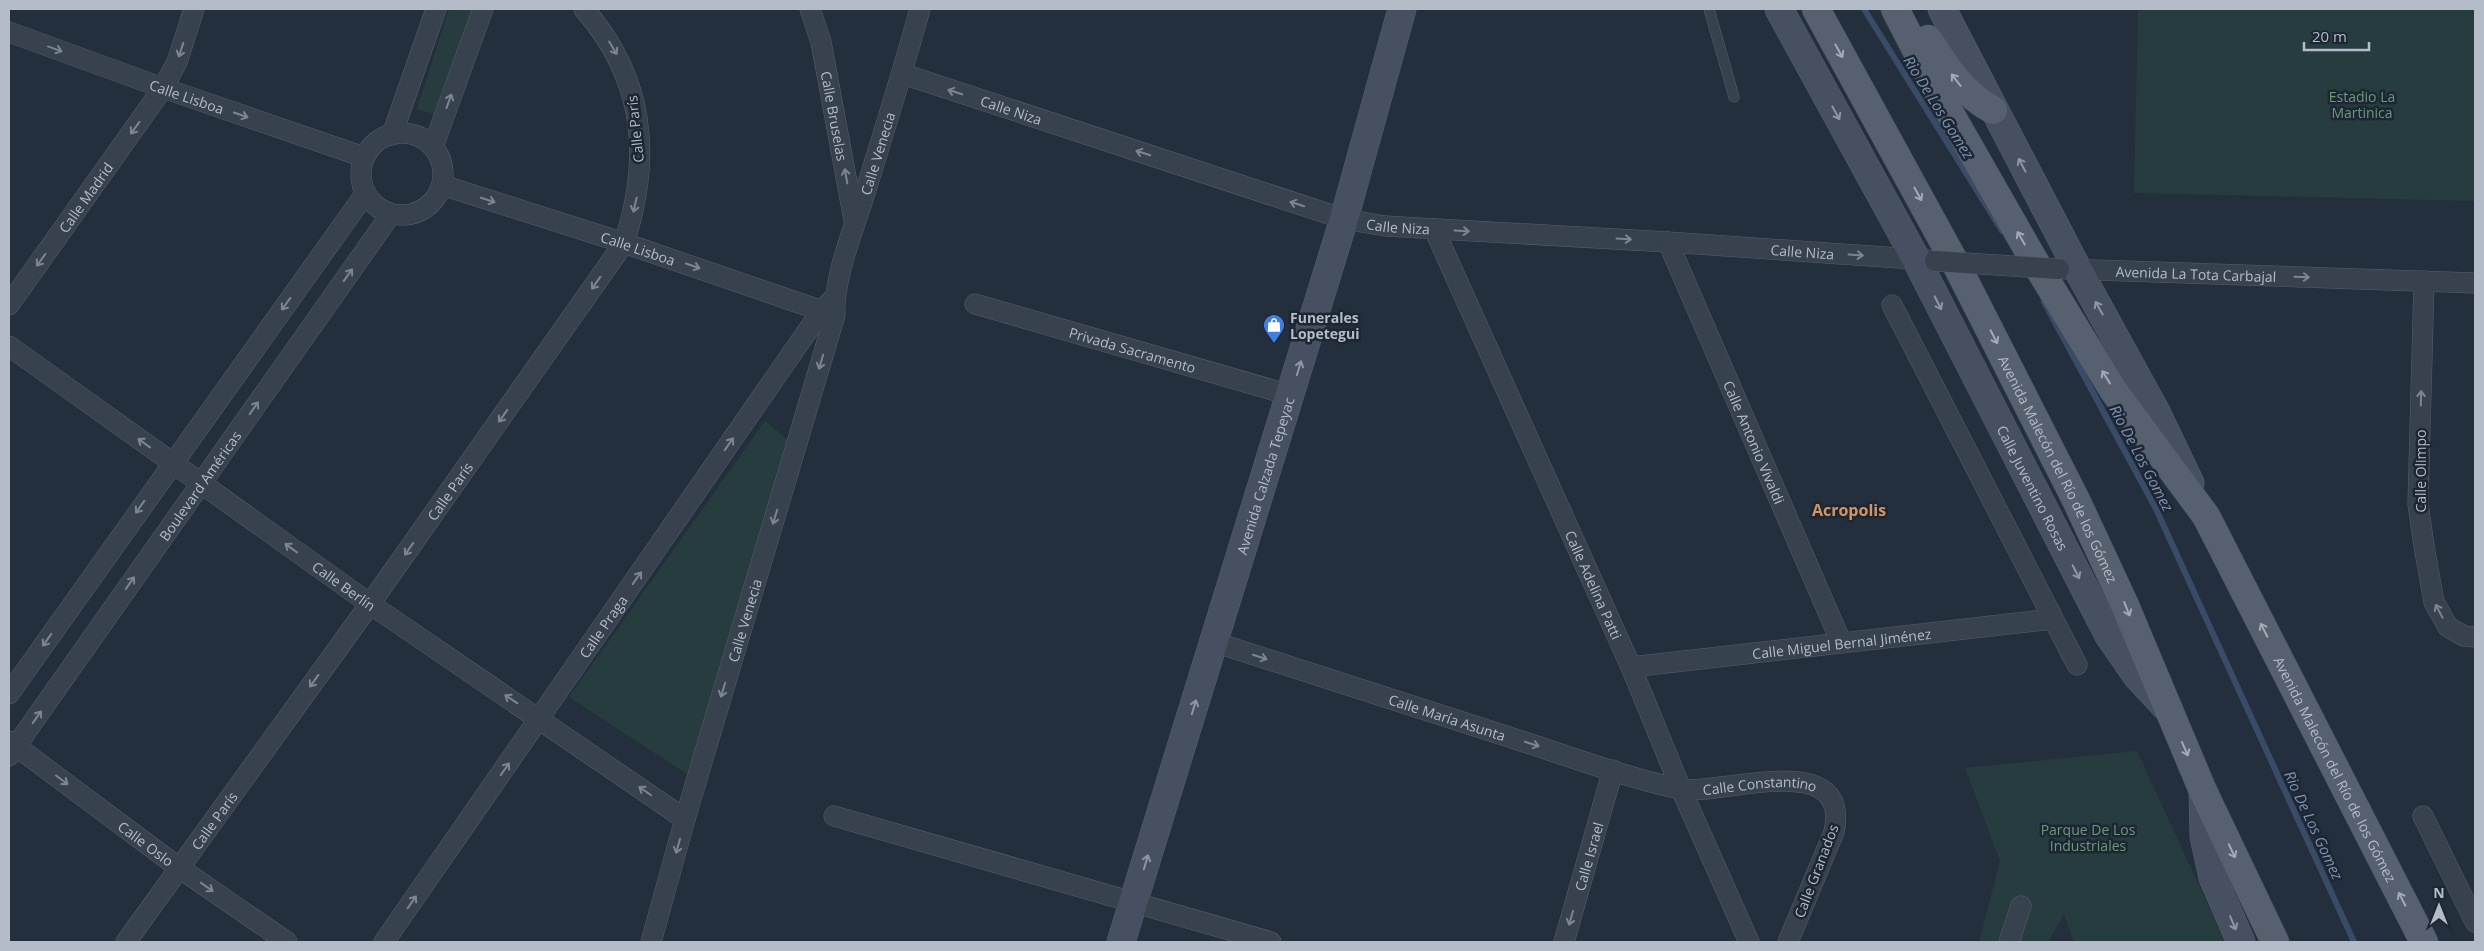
<svg xmlns="http://www.w3.org/2000/svg" width="2484" height="951" viewBox="0 0 2484 951" font-family="'Open Sans',sans-serif">
<rect width="100%" height="100%" fill="#242f3e"/>
<!-- green -->
<path fill="#263c3f" d="M449,9H474L441,117L417,109Z
M2138,9H2475V201L2134,193Z
M765,421L788,440L690,776L569,697Z
M2137,751L2225,942H2074L2064,914L2048,942H1979L2000,861L1965,768Z"/>
<g fill="none" stroke-linecap="round" stroke-linejoin="round">
<!-- stream -->
<path stroke="#394c67" stroke-width="6" d="M1864,9L2002,231
M2044,302L2156,509L2354,942"/>
<!-- lane casing -->
<g stroke="#565f6c" stroke-width="11">
<path id="lane" d="M1709,9L1734,97"/>
</g>
<!-- street casing -->
<g stroke="#565f6c" stroke-width="21">
<g id="street">
<path id="s1" d="M810,9L821,42L854,220"/>
<path id="s2" d="M9,32L163,88L364,157"/>
<path id="s3" d="M903,74L1344,219L1385,226L1668,242L1928,260"/>
<circle cx="402" cy="174" r="41"/>
<path d="M392,135L436,9"/>
<path d="M433,147L483,9"/>
<path id="s4" d="M442,185L624,243L834,315"/>
<path id="s5" d="M1434,229L1631,667L1681,789L1749,942"/>
<path id="s6" d="M1668,242L1841,642"/>
<path id="s7" d="M2066,269L2475,283"/>
<path d="M2424,281L2418,504L2424,546L2434,602L2448,627L2464,636L2475,637"/>
<path id="s8" d="M975,304L1290,395"/>
<path id="s9" d="M9,305L163,88L177,62L194,9"/>
<path d="M1892,305L2077,665"/>
<path id="s10" d="M9,346L370,604L685,819"/>
<path id="s11" d="M1214,642C1312,674 1411,705 1509,737C1565,755 1621,776 1679,789C1718,797 1852,746 1834,832L1788,942"/>
<path id="s12" d="M1631,667L2053,619"/>
<path d="M9,694L365,194"/>
<path id="s13" d="M9,741L178,867L287,942"/>
<path id="s14" d="M9,756L391,214"/>
<path d="M834,816L1271,942"/>
<path d="M2423,816L2475,922"/>
<path id="s15" d="M126,942L370,604L624,243C652,157 645,79 584,9"/>
<path id="s16" d="M384,942L822,310L834,298"/>
<path id="s17" d="M651,942L685,819L835,315C833,279 854,228 865,193C884,131 903,71 920,9"/>
<path id="s18" d="M1564,942L1613,770"/>
<path d="M2009,942L2021,906"/>
</g>
</g>
<!-- secondary casing -->
<g stroke="#565f6c" stroke-width="29">
<g id="secondary">
<path id="s19" d="M1779,9L1916,259L2108,634L2137,676L2166,707"/>
<path d="M1942,9L2078,270L2156,412L2190,483"/>
<path d="M2203,791L2204,836L2213,878L2241,942"/>
<path id="s20" d="M1121,942L1344,219L1402,9"/>
</g>
</g>
<!-- primary casing -->
<g stroke="#414a57" stroke-width="29">
<g id="primary">
<path id="s21" d="M1816,9L1959,270L2076,500L2124,603L2203,791L2275,942"/>
<path id="s22" d="M1895,9L1939,94L2032,257L2113,390L2206,516L2424,942"/>
<path d="M1928,39C1946,68 1963,94 1993,110"/>
</g>
</g>
<!-- lane -->
<use href="#lane" stroke="#38414e" stroke-width="10"/>
<!-- street -->
<use href="#street" stroke="#38414e" stroke-width="20"/>
<!-- secondary -->
<use href="#secondary" stroke="#465061" stroke-width="28"/>
<!-- primary -->
<use href="#primary" stroke="#56606e" stroke-width="28"/>
<!-- street-bridge casing -->
<g stroke="#565f6c" stroke-width="21" stroke-linecap="butt">
<path id="street-bridge" d="M1935,261L2059,269"/>
</g>
<!-- street-bridge -->
<use href="#street-bridge" stroke="#38414e" stroke-width="20"/>
</g>
<!-- one-way arrows -->
<defs><path id="oneway-shaft" d="M-6 0H5M1.5-3L5.5 0L1.5 3" fill="none" stroke-width="1.6" stroke-linecap="round" stroke-linejoin="round" transform="scale(1.25)"/></defs>
<g stroke="#7c8592">
<use href="#oneway-shaft" transform="translate(613 48) rotate(59)"/>
<use href="#oneway-shaft" transform="translate(55 49) rotate(20)"/>
<use href="#oneway-shaft" transform="translate(181 50) rotate(108)"/>
<use href="#oneway-shaft" transform="translate(955 92) rotate(-162)"/>
<use href="#oneway-shaft" transform="translate(449 101) rotate(-70)"/>
<use href="#oneway-shaft" transform="translate(241 115) rotate(19)"/>
<use href="#oneway-shaft" transform="translate(135 128) rotate(126)"/>
<use href="#oneway-shaft" transform="translate(1143 153) rotate(-162)"/>
<use href="#oneway-shaft" transform="translate(846 176) rotate(-100)"/>
<use href="#oneway-shaft" transform="translate(488 200) rotate(18)"/>
<use href="#oneway-shaft" transform="translate(1297 204) rotate(-162)"/>
<use href="#oneway-shaft" transform="translate(635 205) rotate(103)"/>
<use href="#oneway-shaft" transform="translate(1462 231) rotate(3)"/>
<use href="#oneway-shaft" transform="translate(1624 239) rotate(3)"/>
<use href="#oneway-shaft" transform="translate(1856 255) rotate(4)"/>
<use href="#oneway-shaft" transform="translate(41 260) rotate(126)"/>
<use href="#oneway-shaft" transform="translate(693 266) rotate(19)"/>
<use href="#oneway-shaft" transform="translate(348 275) rotate(-55)"/>
<use href="#oneway-shaft" transform="translate(2302 277) rotate(2)"/>
<use href="#oneway-shaft" transform="translate(596 283) rotate(125)"/>
<use href="#oneway-shaft" transform="translate(286 304) rotate(126)"/>
<use href="#oneway-shaft" transform="translate(821 362) rotate(107)"/>
<use href="#oneway-shaft" transform="translate(2421 398) rotate(-89)"/>
<use href="#oneway-shaft" transform="translate(254 408) rotate(-55)"/>
<use href="#oneway-shaft" transform="translate(503 416) rotate(125)"/>
<use href="#oneway-shaft" transform="translate(144 443) rotate(-144)"/>
<use href="#oneway-shaft" transform="translate(729 444) rotate(-55)"/>
<use href="#oneway-shaft" transform="translate(140 507) rotate(125)"/>
<use href="#oneway-shaft" transform="translate(775 517) rotate(107)"/>
<use href="#oneway-shaft" transform="translate(291 548) rotate(-144)"/>
<use href="#oneway-shaft" transform="translate(409 549) rotate(125)"/>
<use href="#oneway-shaft" transform="translate(637 578) rotate(-55)"/>
<use href="#oneway-shaft" transform="translate(130 583) rotate(-55)"/>
<use href="#oneway-shaft" transform="translate(2439 611) rotate(-118)"/>
<use href="#oneway-shaft" transform="translate(47 640) rotate(125)"/>
<use href="#oneway-shaft" transform="translate(1260 657) rotate(18)"/>
<use href="#oneway-shaft" transform="translate(314 681) rotate(126)"/>
<use href="#oneway-shaft" transform="translate(723 690) rotate(107)"/>
<use href="#oneway-shaft" transform="translate(511 699) rotate(-146)"/>
<use href="#oneway-shaft" transform="translate(37 717) rotate(-55)"/>
<use href="#oneway-shaft" transform="translate(1532 744) rotate(18)"/>
<use href="#oneway-shaft" transform="translate(505 769) rotate(-55)"/>
<use href="#oneway-shaft" transform="translate(62 780) rotate(37)"/>
<use href="#oneway-shaft" transform="translate(645 791) rotate(-145)"/>
<use href="#oneway-shaft" transform="translate(678 846) rotate(106)"/>
<use href="#oneway-shaft" transform="translate(207 887) rotate(35)"/>
<use href="#oneway-shaft" transform="translate(412 902) rotate(-55)"/>
<use href="#oneway-shaft" transform="translate(1571 918) rotate(106)"/>
</g>
<g stroke="#a1aab7">
<use href="#oneway-shaft" transform="translate(1839 51) rotate(61)"/>
<use href="#oneway-shaft" transform="translate(1956 80) rotate(-128)"/>
<use href="#oneway-shaft" transform="translate(1918 194) rotate(61)"/>
<use href="#oneway-shaft" transform="translate(2021 238) rotate(-120)"/>
<use href="#oneway-shaft" transform="translate(1994 337) rotate(63)"/>
<use href="#oneway-shaft" transform="translate(2106 377) rotate(-122)"/>
<use href="#oneway-shaft" transform="translate(2127 609) rotate(68)"/>
<use href="#oneway-shaft" transform="translate(2264 630) rotate(-117)"/>
<use href="#oneway-shaft" transform="translate(2185 749) rotate(66)"/>
<use href="#oneway-shaft" transform="translate(2232 851) rotate(65)"/>
<use href="#oneway-shaft" transform="translate(2402 899) rotate(-117)"/>
</g>
<g stroke="#8e96a5">
<use href="#oneway-shaft" transform="translate(1836 113) rotate(61)"/>
<use href="#oneway-shaft" transform="translate(2022 165) rotate(-118)"/>
<use href="#oneway-shaft" transform="translate(1938 303) rotate(63)"/>
<use href="#oneway-shaft" transform="translate(2099 308) rotate(-119)"/>
<use href="#oneway-shaft" transform="translate(1299 368) rotate(-73)"/>
<use href="#oneway-shaft" transform="translate(2076 572) rotate(63)"/>
<use href="#oneway-shaft" transform="translate(1194 707) rotate(-73)"/>
<use href="#oneway-shaft" transform="translate(1146 862) rotate(-73)"/>
<use href="#oneway-shaft" transform="translate(2233 923) rotate(67)"/>
</g>
<!-- icons -->
<defs>
<g id="shop-pin" transform="scale(1.125)"><path d="M0 17L-7.5 6A9.5 9.5 0 1 1 7.5 6Z" fill="#3f7fe0" stroke="#1d2633"/><path d="M-5-2.5h2.3a2.7 3.5 0 0 1 5.4 0H5L5.5 6h-11ZM-1.5-2.5h3a1.5 2.3 0 0 0-3 0Z" fill="#fff"/></g>
</defs>
<g fill-rule="evenodd">
<use href="#shop-pin" x="1274" y="325"/>
</g>
<g text-anchor="middle" dominant-baseline="central" stroke-width="5" stroke-linejoin="round" paint-order="stroke">
<!-- street labels -->
<g font-size="14" fill="#b4bcc9" stroke="#1d2633">
<text stroke="none"><textPath href="#s2" startOffset="189">Calle Lisboa</textPath></text>
<text stroke="none"><textPath href="#s3" startOffset="114">Calle Niza</textPath></text>
<text stroke="none"><textPath href="#s1" startOffset="110">Calle Bruselas</textPath></text>
<text transform="translate(635 129) rotate(-96)">Calle París</text>
<text stroke="none"><textPath href="#s17" startOffset="821">Calle Venecia</textPath></text>
<text stroke="none"><textPath href="#s9" startOffset="132">Calle Madrid</textPath></text>
<text stroke="none"><textPath href="#s3" startOffset="519">Calle Niza</textPath></text>
<text stroke="none"><textPath href="#s4" startOffset="206">Calle Lisboa</textPath></text>
<text stroke="none"><textPath href="#s3" startOffset="924">Calle Niza</textPath></text>
<text stroke="none"><textPath href="#s7" startOffset="130">Avenida La Tota Carbajal</textPath></text>
<text stroke="none"><textPath href="#s8" startOffset="164">Privada Sacramento</textPath></text>
<text stroke="none"><textPath href="#s6" startOffset="218">Calle Antonio Vivaldi</textPath></text>
<text stroke="none"><textPath href="#s21" startOffset="520">Avenida Malecón del Río de los Gómez</textPath></text>
<text transform="translate(2420 471) rotate(-90)">Calle Olimpo</text>
<text stroke="none"><textPath href="#s20" startOffset="488">Avenida Calzada Tepeyac</textPath></text>
<text stroke="none"><textPath href="#s14" startOffset="331">Boulevard Américas</textPath></text>
<text stroke="none"><textPath href="#s19" startOffset="542">Calle Juventino Rosas</textPath></text>
<text stroke="none"><textPath href="#s15" startOffset="555">Calle París</textPath></text>
<text stroke="none"><textPath href="#s5" startOffset="390">Calle Adelina Patti</textPath></text>
<text stroke="none"><textPath href="#s10" startOffset="412">Calle Berlín</textPath></text>
<text stroke="none"><textPath href="#s17" startOffset="335">Calle Venecia</textPath></text>
<text stroke="none"><textPath href="#s16" startOffset="384">Calle Praga</textPath></text>
<text stroke="none"><textPath href="#s12" startOffset="212">Calle Miguel Bernal Jiménez</textPath></text>
<text stroke="none"><textPath href="#s11" startOffset="245">Calle María Asunta</textPath></text>
<text stroke="none"><textPath href="#s22" startOffset="880">Avenida Malecón del Río de los Gómez</textPath></text>
<text stroke="none"><textPath href="#s11" startOffset="569">Calle Constantino</textPath></text>
<text stroke="none"><textPath href="#s15" startOffset="150">Calle París</textPath></text>
<text stroke="none"><textPath href="#s13" startOffset="171">Calle Oslo</textPath></text>
<text stroke="none"><textPath href="#s18" startOffset="89">Calle Israel</textPath></text>
<text transform="translate(1816 871) rotate(-69)">Calle Granados</text>
</g>
<!-- park labels -->
<g font-size="14" fill="#6b9a76" stroke="#1d2633">
<text x="2362" y="96">Estadio La<tspan x="2362" dy="16">Martinica</tspan></text>
<text x="2088" y="829">Parque De Los<tspan x="2088" dy="16">Industriales</tspan></text>
</g>
<!-- poi labels -->
<g font-size="14" font-weight="bold" fill="#b4bcc9" stroke="#1d2633" text-anchor="start">
<text x="1290" y="317">Funerales<tspan x="1290" dy="16">Lopetegui</tspan></text>
</g>
<!-- water labels -->
<g font-size="15" font-style="italic" fill="#7c92b1" stroke="#1d2633">
<text transform="translate(1939 107) rotate(58)">Rio De Los Gomez</text>
<text transform="translate(2142 458) rotate(62)">Rio De Los Gomez</text>
<text transform="translate(2314 825) rotate(65)">Rio De Los Gomez</text>
</g>
<!-- quarter labels -->
<g font-size="16" font-weight="bold" fill="#d59563" stroke="#1d2633">
<text x="1849" y="510">Acropolis</text>
</g>
</g>
<!-- border -->
<rect width="2484" height="951" fill="none" stroke="#b4bcc9" stroke-width="20"/>
<!-- north arrow -->
<g transform="translate(2439 906)" stroke="#1d2633" stroke-width="4" paint-order="stroke">
<path d="M0-4L9 19L0 12L-9 19Z" fill="#b4bcc9"/>
<text y="-8" font-size="14" font-weight="bold" text-anchor="middle" fill="#b4bcc9">N</text>
</g>
<!-- scale -->
<path d="M2304 42v8h65v-8" fill="none" stroke="#b4bcc9" stroke-width="2.5"/>
<text x="2312" y="42" font-size="15" fill="#b4bcc9" stroke="#1d2633" stroke-width="4" paint-order="stroke">20 m</text>
</svg>
